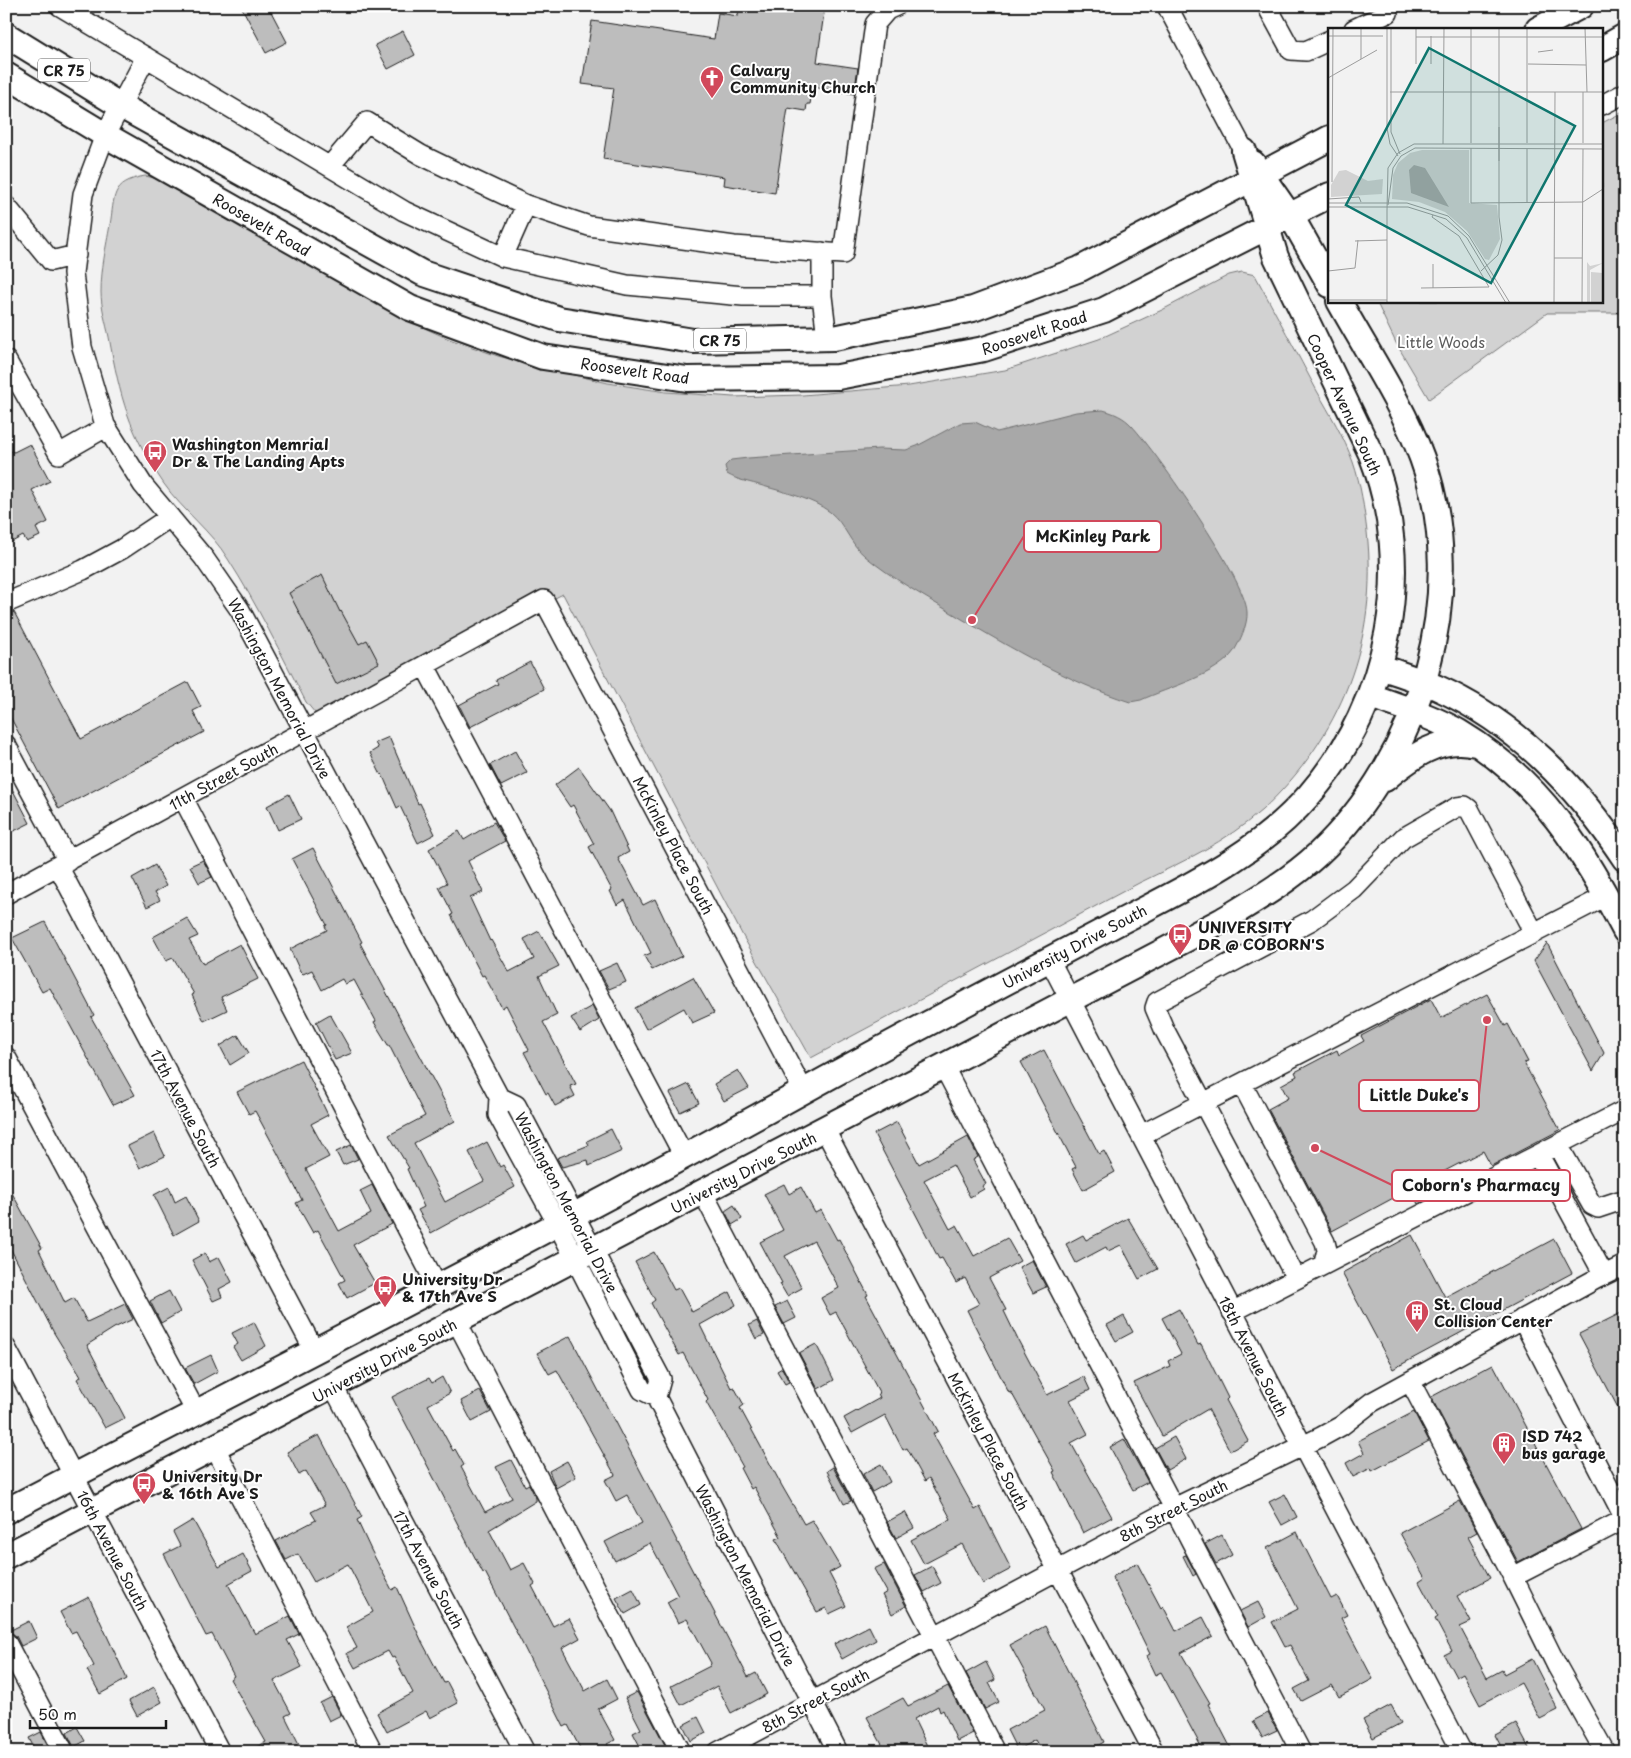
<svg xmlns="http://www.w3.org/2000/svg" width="1631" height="1758" viewBox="0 0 1631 1758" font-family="'Playpen Sans',sans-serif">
<rect width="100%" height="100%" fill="#f2f2f2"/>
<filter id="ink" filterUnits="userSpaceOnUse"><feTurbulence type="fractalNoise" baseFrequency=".02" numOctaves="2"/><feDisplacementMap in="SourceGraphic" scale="10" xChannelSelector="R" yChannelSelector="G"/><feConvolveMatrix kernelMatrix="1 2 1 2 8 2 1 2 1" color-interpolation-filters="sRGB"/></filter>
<g filter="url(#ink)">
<!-- green -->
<path fill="#d2d2d2" stroke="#777" d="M1625,111V313H1547L1429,399L1396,343L1376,301H1602V123Z
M145,176L164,180L208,208L402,318L449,339L498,356L553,370L608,383L666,392L733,397L803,395L909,386L1005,370L1099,339L1162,310L1229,275L1242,272L1255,275C1276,314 1297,353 1317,391C1330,414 1344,437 1353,462C1361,485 1364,508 1367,532C1379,639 1341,737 1262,810C1226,842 1182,862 1139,883L811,1058L744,938L563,594L325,713H315L306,702C281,654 257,604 228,559C211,531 183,511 164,484C129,433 120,397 109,337C106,323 101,307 101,292C101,269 106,247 110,225C115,197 110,182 145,176Z"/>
<!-- water -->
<path fill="#a8a8a8" stroke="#707070" d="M1103,410C1114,413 1124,417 1132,426C1157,453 1246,580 1247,612C1248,624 1240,641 1234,651C1218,675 1167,688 1141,700L1130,702C1069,682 1012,649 957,616C925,597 893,579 865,556C850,544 845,524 830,512C811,498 784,492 763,486C750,482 739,481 727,474L725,466L731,460L748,458L879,449L906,450L917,446L960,423L975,422L997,432L1076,412Z"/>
<!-- building -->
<path fill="#bdbdbd" stroke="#1c1c1c" d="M241,6H268L287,42L266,53Z
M739,6H825L817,62L858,68L854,94L813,87L810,104H807L806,111L788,108L775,193L724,185L725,177L603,159L614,88L582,84L592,21L714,39L718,13L738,16Z
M403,31L415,55L388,69L375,45Z
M30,444L50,481L32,490L48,522L36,528L40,536L27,542L23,536L6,545V450L14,452Z
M322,575L340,612L341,611L359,644L367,640L379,663L336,684L289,593Z
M14,612L81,739L188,682L201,707L193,711L204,732L59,809L6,709V614Z
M530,662L544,689L470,727L459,705L498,684L496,680Z
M389,737L418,804L420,803L435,834L418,843L400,806L397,808L382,774L381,775L370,753L378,748L375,743Z
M515,751L527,773L501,786L490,765Z
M579,767L610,811L629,852L618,858L643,905L655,899L682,956L652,970L644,956L651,953L625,900L617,905L610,891L612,890L589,847L594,844L573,805L570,807L555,785Z
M6,777L30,823L6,835Z
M289,794L301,819L278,830L267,806Z
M494,822L505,841L468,861L483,892L470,898L490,941L491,940L509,972L534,959L524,939L539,931L559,966L539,976L557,1015L543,1022L576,1084L570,1086L575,1096L555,1106L548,1093L546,1094L524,1052L529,1050L506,1005L502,1008L484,975L482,976L451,915L453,914L439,887L447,883L429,849L459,831L464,840Z
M313,848L362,942L360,943L455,1121L414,1143L445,1202L484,1181L469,1152L487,1142L500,1167L503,1165L515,1187L431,1233L418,1210L424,1207L407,1169L409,1168L389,1135L425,1116L389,1045H388L374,1022L376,1021L354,980L345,984L342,979L322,990L312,970L303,974L300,971L290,949L327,930L325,926L327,925L292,859Z
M203,860L212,877L199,883L190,866Z
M155,865L166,886L155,892L160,900L147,907L132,878Z
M187,918L198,936L189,940L203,964L240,944L258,979L221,997L227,1010L204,1021L192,995L194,994L173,958L166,961L153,937Z
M45,922L94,1015L91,1017L135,1095L113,1105L50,988L42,992L12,938Z
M1547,943L1604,1053L1593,1071L1534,961Z
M617,963L626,982L609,989L599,971Z
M693,977L714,1013L692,1023L684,1008L646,1029L635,1008Z
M1487,994L1505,1026L1508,1024L1528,1062L1524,1063L1560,1130L1491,1166L1483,1151L1441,1173L1449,1188L1418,1204L1410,1189L1332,1231L1268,1109L1288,1098L1281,1085L1297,1076L1295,1072L1337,1050L1339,1055L1364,1041L1361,1036L1431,999L1441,1018Z
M592,1006L599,1020L580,1032L571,1018Z
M330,1014L352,1053L335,1060L316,1022Z
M238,1035L249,1053L230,1065L220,1046Z
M1044,1050L1099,1154L1104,1151L1115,1172L1083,1190L1072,1169L1076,1167L1021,1062Z
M301,1060L328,1115L311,1124L329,1157L306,1169L339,1231L371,1214L360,1191L372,1185L392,1224L353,1245L375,1283L347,1298L339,1283L345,1280L318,1230L313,1233L296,1203L302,1200L277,1152L255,1111L249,1114L237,1092Z
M738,1070L749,1088L724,1101L714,1084Z
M689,1084L699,1103L680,1112L670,1093Z
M897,1122L919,1164L968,1137L978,1157L973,1160L986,1184L982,1186L984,1189L970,1197L953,1165L924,1180L950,1229L957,1225L974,1256L1007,1238L1020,1261L989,1278L1006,1310L1004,1311L1018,1340L1047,1395L1084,1377L1090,1390L1070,1400L1088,1434L1071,1443L1112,1517L1083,1533L1053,1472L1055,1471L1011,1392L1009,1393L967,1310L979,1304L965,1278L956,1283L942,1258L939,1259L874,1134Z
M611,1129L622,1151L589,1166L588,1160L562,1167L557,1158L589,1145L587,1141Z
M154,1133L165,1156L140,1168L128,1146Z
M351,1145L358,1159L343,1165L336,1152Z
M6,1182L42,1248L39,1250L65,1303L74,1298L87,1322L125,1304L133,1319L114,1328L87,1345L125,1418L105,1428L77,1379L81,1377L54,1333L6,1240Z
M784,1184L789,1194L801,1187L815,1213L821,1210L837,1240L839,1239L868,1295L866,1296L938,1431L933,1434L975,1510L980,1507L1011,1569L983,1584L962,1544L924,1564L911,1540L951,1519L929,1478L925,1481L907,1448L903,1450L885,1415L852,1433L844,1418L880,1398L878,1393L879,1392L836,1312L830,1315L821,1298L839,1288L814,1241L785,1256L802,1288L787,1296L780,1284L782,1283L760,1242L783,1230L764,1194Z
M169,1187L175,1202L186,1196L199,1221L174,1235L154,1195Z
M734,1205L742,1219L732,1225L725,1211Z
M1128,1218L1158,1269L1139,1279L1121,1245L1108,1251L1106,1247L1076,1263L1066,1244L1083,1235L1086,1240Z
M1412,1235L1445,1297L1554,1239L1572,1273L1393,1369L1342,1273Z
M654,1252L674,1290L679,1288L692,1312L730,1292L736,1305L700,1325L731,1388L734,1387L744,1405L740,1408L782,1486L804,1524L812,1520L840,1567L829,1573L846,1606L829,1614L826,1608L817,1612L784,1554L776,1539L781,1537L754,1487L751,1489L740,1468L743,1467L706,1402L708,1400L683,1353L679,1355L651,1303L655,1300L635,1262Z
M205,1253L209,1262L219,1257L232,1282L219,1289L222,1297L213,1301L192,1260Z
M1032,1260L1046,1287L1033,1293L1019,1267Z
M169,1291L180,1312L161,1323L150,1301Z
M787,1301L796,1318L784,1324L775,1307Z
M1179,1309L1198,1345L1201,1344L1228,1398L1226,1400L1248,1441L1230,1451L1208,1409L1162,1436L1134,1383L1170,1366L1168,1361L1181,1354L1162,1318Z
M1625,1311V1421L1579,1334Z
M1124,1316L1133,1332L1116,1341L1107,1325Z
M757,1321L764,1335L756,1339L749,1325Z
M254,1322L266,1346L241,1360L233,1347L238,1344L232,1333Z
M570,1336L748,1677L756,1673L767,1694L731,1713L717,1686L681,1705L671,1686L710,1666L711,1663L687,1619L678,1623L667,1602L678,1596L650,1543L615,1561L605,1542L642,1523L627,1495L616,1501L605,1480L615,1475L557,1370L549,1374L537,1353Z
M816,1344L834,1380L818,1389L799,1353Z
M211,1355L218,1371L194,1384L185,1368Z
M1493,1364L1581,1529L1518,1562L1431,1397Z
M782,1368L789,1382L785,1384L777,1371Z
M442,1377L450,1393L428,1405L453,1451L455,1449L464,1465L461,1467L485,1512L512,1498L496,1467L511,1460L525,1486L529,1484L536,1498V1501L489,1530L510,1570L524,1563L535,1584L532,1586L553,1626L569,1618L580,1638L562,1648L585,1691L607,1679L617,1699L598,1709L615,1740L607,1744L612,1752H582L568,1725L564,1727L522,1643L485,1572L483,1573L392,1397L429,1378L432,1383Z
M480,1391L491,1412L472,1422L461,1401Z
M1414,1412L1429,1441L1372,1471L1371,1468L1353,1477L1346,1463L1364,1453L1358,1441Z
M319,1435L362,1517L357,1520L371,1550L392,1590L397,1587L422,1642L444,1683L447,1682L458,1703L430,1718L426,1711L387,1732L377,1713L413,1693L394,1657L392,1658L388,1651L355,1668L347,1653L357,1648L346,1627L373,1612L348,1564L314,1582L298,1554L286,1560L276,1541L316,1520L311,1512L325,1505L306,1471L299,1475L287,1452Z
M1174,1437L1186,1459L1167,1470L1155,1448Z
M1124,1439L1148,1482L1133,1490L1110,1447Z
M567,1461L576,1477L556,1488L549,1471Z
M881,1464L890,1482L872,1492L863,1474Z
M833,1467L851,1501L844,1504L827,1471Z
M1285,1494L1297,1517L1282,1525L1269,1502Z
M1460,1501L1477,1532L1468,1537L1490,1578L1457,1596L1471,1622L1460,1627L1487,1678L1502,1670L1504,1674L1532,1659L1558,1710L1540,1719L1521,1683L1480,1705L1463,1673L1456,1677L1444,1655L1452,1651L1435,1619L1438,1617L1419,1582L1425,1578L1400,1533Z
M905,1512L914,1528L896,1538L887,1522Z
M193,1520L219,1567L243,1554L252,1571L228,1584L255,1634L290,1616L299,1634L287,1640L302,1667L274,1681L291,1713L285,1716L303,1752H247L266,1742L230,1679L234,1676L212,1634L206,1636L164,1554L180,1546L173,1532Z
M1297,1532L1331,1599L1337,1596L1347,1615L1341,1618L1373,1679L1339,1697L1332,1685L1301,1701L1294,1689L1309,1681L1290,1645L1285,1647L1272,1622L1298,1609L1267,1548Z
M1222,1535L1232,1555L1216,1564L1205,1544Z
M1186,1555L1196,1574L1193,1576L1183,1556Z
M1137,1563L1161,1608L1163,1606L1176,1631L1203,1617L1213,1636L1181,1653L1210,1703L1208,1704L1233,1752H1204L1161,1672L1155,1675L1146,1656L1150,1654L1112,1577Z
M884,1564L906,1606L892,1614L882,1595L887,1592L874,1569Z
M932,1566L941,1583L924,1592L915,1575Z
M633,1589L641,1605L625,1614L616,1598Z
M89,1597L127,1679L100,1694L87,1670L94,1666L76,1631L71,1633L60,1612Z
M1258,1602L1266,1617L1248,1627L1240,1611Z
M29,1621L37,1638L21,1646L16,1636L9,1631Z
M869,1626L876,1640L842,1659L834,1644Z
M1045,1626L1104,1742L1086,1752H1042L1035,1740L1017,1750L1007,1730L1045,1710L1010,1645Z
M986,1662L995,1680L989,1683L999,1702L985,1709L966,1673Z
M948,1686L973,1733L957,1741L943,1710L940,1712L938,1706L914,1719L930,1752H886L867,1717L903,1698L908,1706Z
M154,1687L162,1702L137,1716L129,1701Z
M637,1692L665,1745L652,1752H643L633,1733L641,1729L625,1698Z
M332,1697L341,1715L329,1721L320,1703Z
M1391,1705L1401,1723L1373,1738L1363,1720Z
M1268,1713L1277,1730L1262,1737L1253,1721Z
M698,1717L706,1733L691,1741L683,1725Z
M1516,1724L1531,1752H1504L1495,1735Z
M77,1727L85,1741L74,1747L67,1733Z
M41,1732L51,1752H36L29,1738Z"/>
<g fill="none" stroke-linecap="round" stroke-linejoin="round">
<!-- minor casing -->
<g stroke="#1c1c1c" stroke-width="22">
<path id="minor" d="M60,6L404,211L503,257L627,285L743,296H822L827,338
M1167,6L1244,151
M1267,6L1291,50L1306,51L1330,40
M1354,29L1388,13
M146,57L105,135L83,194L73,273L82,347L105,425L143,485L204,558L240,610L499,1097L498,1115L557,1223L642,1390L656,1397L838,1752
M1602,105L1625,93
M330,166L367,122L421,155L454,171L526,205L589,226L734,246L843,254L875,24L887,10L896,6
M6,206L51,261L76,255
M503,257L526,205
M822,296V252
M6,360L59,454L106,427
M6,603L83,570L122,549L170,517
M425,666L684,1156
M6,745L68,861
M183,798L437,1286
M58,866L314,1350
M6,894L544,600L803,1090
M1049,959L1462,1752
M6,1057L196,1412
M944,1067L1301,1752
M1242,1084L1325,1242L1327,1250L1324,1263
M499,1097L516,1105L661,1379L656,1397
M825,1130L1154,1752
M1141,1135L1606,896
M1558,1145L1592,1205L1598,1208L1619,1201
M1539,1155L1604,1275
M703,1193L995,1752
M1296,1278L1164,1029L1155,1008L1157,1002L1312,920L1354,889L1403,838L1457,807L1465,806L1469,809L1534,933
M1232,1312L1625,1110
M457,1322L681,1752
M6,1348L220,1752
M1410,1381L1513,1577L1625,1519L1522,1319
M333,1386L525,1752
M215,1448L373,1752
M1513,1577L1557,1666L1605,1752
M6,1642L64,1752
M718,1752L1174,1508L1321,1437L1341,1426L1372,1402L1596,1279L1625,1265"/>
</g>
<!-- major casing -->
<g stroke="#1c1c1c" stroke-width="28">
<path id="major" d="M1538,29L1581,6
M6,35L121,106L422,273L559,319L693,341L834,338L973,309L1080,269L1330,138
M1602,49L1625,36
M6,75L105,135L410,308L543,357L687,379L838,377L984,349L1104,310L1330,195
M1253,163L1296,225L1330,285
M1381,667C1400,674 1420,680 1438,688C1518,724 1577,787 1625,859
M1371,696C1400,707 1432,716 1459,732C1542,782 1581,848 1625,931
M1385,779C1410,758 1440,735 1475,744
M6,1511C232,1393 459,1278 683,1157C765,1113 846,1067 929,1023C992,989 1055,956 1118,923C1187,887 1259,854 1310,794C1390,702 1416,568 1371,454L1276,257L1244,151
M6,1556L1221,921C1254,901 1289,881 1318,854C1420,759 1471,592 1422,458C1402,403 1367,352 1339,301"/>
</g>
<!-- minor -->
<use href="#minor" stroke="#fff" stroke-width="19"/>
<!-- major -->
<use href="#major" stroke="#fff" stroke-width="24"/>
</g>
</g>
<!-- icons -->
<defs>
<g id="church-pin" transform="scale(1.25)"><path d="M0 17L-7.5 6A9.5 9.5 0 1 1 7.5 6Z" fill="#d1495b" stroke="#fff"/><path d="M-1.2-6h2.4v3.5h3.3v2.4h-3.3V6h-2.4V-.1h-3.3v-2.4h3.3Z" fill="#fff"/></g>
<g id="bus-pin" transform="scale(1.25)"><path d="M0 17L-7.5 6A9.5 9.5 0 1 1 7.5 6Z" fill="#d1495b" stroke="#fff"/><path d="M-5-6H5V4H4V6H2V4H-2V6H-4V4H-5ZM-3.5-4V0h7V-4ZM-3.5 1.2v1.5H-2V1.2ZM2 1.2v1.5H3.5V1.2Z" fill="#fff"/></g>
<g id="building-pin" transform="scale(1.25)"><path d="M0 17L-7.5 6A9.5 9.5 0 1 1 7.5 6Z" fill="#d1495b" stroke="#fff"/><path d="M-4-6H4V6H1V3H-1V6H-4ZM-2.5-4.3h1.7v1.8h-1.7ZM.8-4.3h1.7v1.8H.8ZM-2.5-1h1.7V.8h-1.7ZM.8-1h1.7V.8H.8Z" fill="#fff"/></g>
</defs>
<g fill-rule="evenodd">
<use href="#church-pin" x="712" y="78"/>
<use href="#bus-pin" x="155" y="452"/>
<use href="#bus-pin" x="1180" y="935"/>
<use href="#bus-pin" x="385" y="1287"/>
<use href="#building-pin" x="1417" y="1312"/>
<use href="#building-pin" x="1504" y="1444"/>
<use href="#bus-pin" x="144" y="1484"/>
</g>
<g text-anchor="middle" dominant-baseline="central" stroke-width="4" stroke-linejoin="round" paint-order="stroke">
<!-- shield labels -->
<g fill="#fff" stroke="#606060" stroke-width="1">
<rect x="38" y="58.5" width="52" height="23" rx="4"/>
<rect x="694" y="328.5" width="52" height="23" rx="4"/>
</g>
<g font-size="14" font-weight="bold" fill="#1c1c1c">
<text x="64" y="70">CR 75</text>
<text x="720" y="340">CR 75</text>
</g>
<!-- poi labels -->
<g font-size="15" font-weight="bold" fill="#1c1c1c" stroke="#fff" text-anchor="start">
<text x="730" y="69">Calvary<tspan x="730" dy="17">Community Church</tspan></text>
<text x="172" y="443">Washington Memrial<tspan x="172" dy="17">Dr &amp; The Landing Apts</tspan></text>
<text x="1198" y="926">UNIVERSITY<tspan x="1198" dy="17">DR @ COBORN'S</tspan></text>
<text x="402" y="1278">University Dr<tspan x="402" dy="17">&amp; 17th Ave S</tspan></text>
<text x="1434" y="1303">St. Cloud<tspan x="1434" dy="17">Collision Center</tspan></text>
<text x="1522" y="1435">ISD 742<tspan x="1522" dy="17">bus garage</tspan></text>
<text x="162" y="1475">University Dr<tspan x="162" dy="17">&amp; 16th Ave S</tspan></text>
</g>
<!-- street labels -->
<g font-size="15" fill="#1c1c1c" stroke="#fff">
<text transform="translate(262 224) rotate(30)">Roosevelt Road</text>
<text transform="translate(1034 332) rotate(-18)">Roosevelt Road</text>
<text transform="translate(635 370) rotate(8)">Roosevelt Road</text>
<text transform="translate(1345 404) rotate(65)">Cooper Avenue South</text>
<text transform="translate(280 688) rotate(62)">Washington Memorial Drive</text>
<text transform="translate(223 776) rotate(-29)">11th Street South</text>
<text transform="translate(674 845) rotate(62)">McKinley Place South</text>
<text transform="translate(1074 946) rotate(-28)">University Drive South</text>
<text transform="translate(186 1108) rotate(62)">17th Avenue South</text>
<text transform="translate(743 1172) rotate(-27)">University Drive South</text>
<text transform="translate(567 1202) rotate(62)">Washington Memorial Drive</text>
<text transform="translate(1254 1356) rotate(63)">18th Avenue South</text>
<text transform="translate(384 1360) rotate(-28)">University Drive South</text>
<text transform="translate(989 1441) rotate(62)">McKinley Place South</text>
<text transform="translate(1173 1510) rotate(-27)">8th Street South</text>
<text transform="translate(113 1550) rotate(62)">16th Avenue South</text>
<text transform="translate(429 1569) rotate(62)">17th Avenue South</text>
<text transform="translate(746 1575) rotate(63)">Washington Memorial Drive</text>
<text transform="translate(815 1700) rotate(-28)">8th Street South</text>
</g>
<!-- park labels -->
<g font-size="15" fill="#5c5c5c" stroke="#fff">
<text x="1441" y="341">Little Woods</text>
</g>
</g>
<!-- overview -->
<g transform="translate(1328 28)">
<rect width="275" height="275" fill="#f2f2f2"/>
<path d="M94,122H141V175L169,177L172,211L161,232L157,231L139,203L117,184L91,174L64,171L65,147L70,135L82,125ZM18,142L40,153L55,151L54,166L3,169V157L11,143ZM259,234L262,238L275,235L262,242V275H259ZM263,244L275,245V275H263Z" fill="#d2d2d2"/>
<path d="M86,137L97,140L121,179L83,165L81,142Z" fill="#a8a8a8"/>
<path fill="none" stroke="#9c9c9c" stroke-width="1" d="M59,0V100L62,116L70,128M63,0V104L72,126M199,0V115M257,0L259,64M0,8H55M103,8V36M88,9H275M210,24L225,22M33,31V0M88,36V0M200,36L258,37M0,50L49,22M62,64H275M255,64V115M143,115V0M115,116L116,0M143,120V175L255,174L275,161M171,133V99M4,154L5,0M0,171L31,169L33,174M0,175H79L120,188L141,208L182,275M199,175V121M60,177L65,140L73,128L87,120L275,121M0,179H80L118,191L139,210L178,275M59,182L60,140L70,125L86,116H275M27,213L59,212M226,230H254M105,236V260M0,243L27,240L30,212M153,243L170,227L174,212L171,189V0M93,260L161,259L131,208L104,189L105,187M0,272H59M59,275V182M226,275L227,64M254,275L255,121"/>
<path fill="#0f766e" fill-opacity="0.15" stroke="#0f766e" stroke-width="2.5" d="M101,20L247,98L163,255L18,177Z"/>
<rect width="275" height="275" fill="none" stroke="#1c1c1c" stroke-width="2.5"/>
</g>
<!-- callouts -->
<path fill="none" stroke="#d1495b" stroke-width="2" d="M972 620L1024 536M1487 1020L1479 1095M1315 1148L1392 1185"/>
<g fill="#d1495b" stroke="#fff" stroke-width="2">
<circle cx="972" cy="620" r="5"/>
<circle cx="1487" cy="1020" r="5"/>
<circle cx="1315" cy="1148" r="5"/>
</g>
<g fill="#fff" stroke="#d1495b" stroke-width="2">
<rect x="1024" y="521" width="137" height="31" rx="5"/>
<rect x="1359" y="1080" width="120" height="31" rx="5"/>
<rect x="1392" y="1170" width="178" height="31" rx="5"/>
</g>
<g font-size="16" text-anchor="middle" font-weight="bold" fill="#1c1c1c">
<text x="1093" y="542">McKinley Park</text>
<text x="1419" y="1101">Little Duke's</text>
<text x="1481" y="1191">Coborn's Pharmacy</text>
</g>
<!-- margin -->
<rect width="1631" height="1758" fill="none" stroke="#fff" stroke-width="25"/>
<rect x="12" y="12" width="1606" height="1733" fill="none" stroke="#1c1c1c" stroke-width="2" filter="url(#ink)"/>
<!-- scale -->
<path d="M30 1720v8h136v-8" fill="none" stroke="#1c1c1c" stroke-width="2.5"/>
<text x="38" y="1720" font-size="15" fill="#1c1c1c" stroke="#ffffff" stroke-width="4" paint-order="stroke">50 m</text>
</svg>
